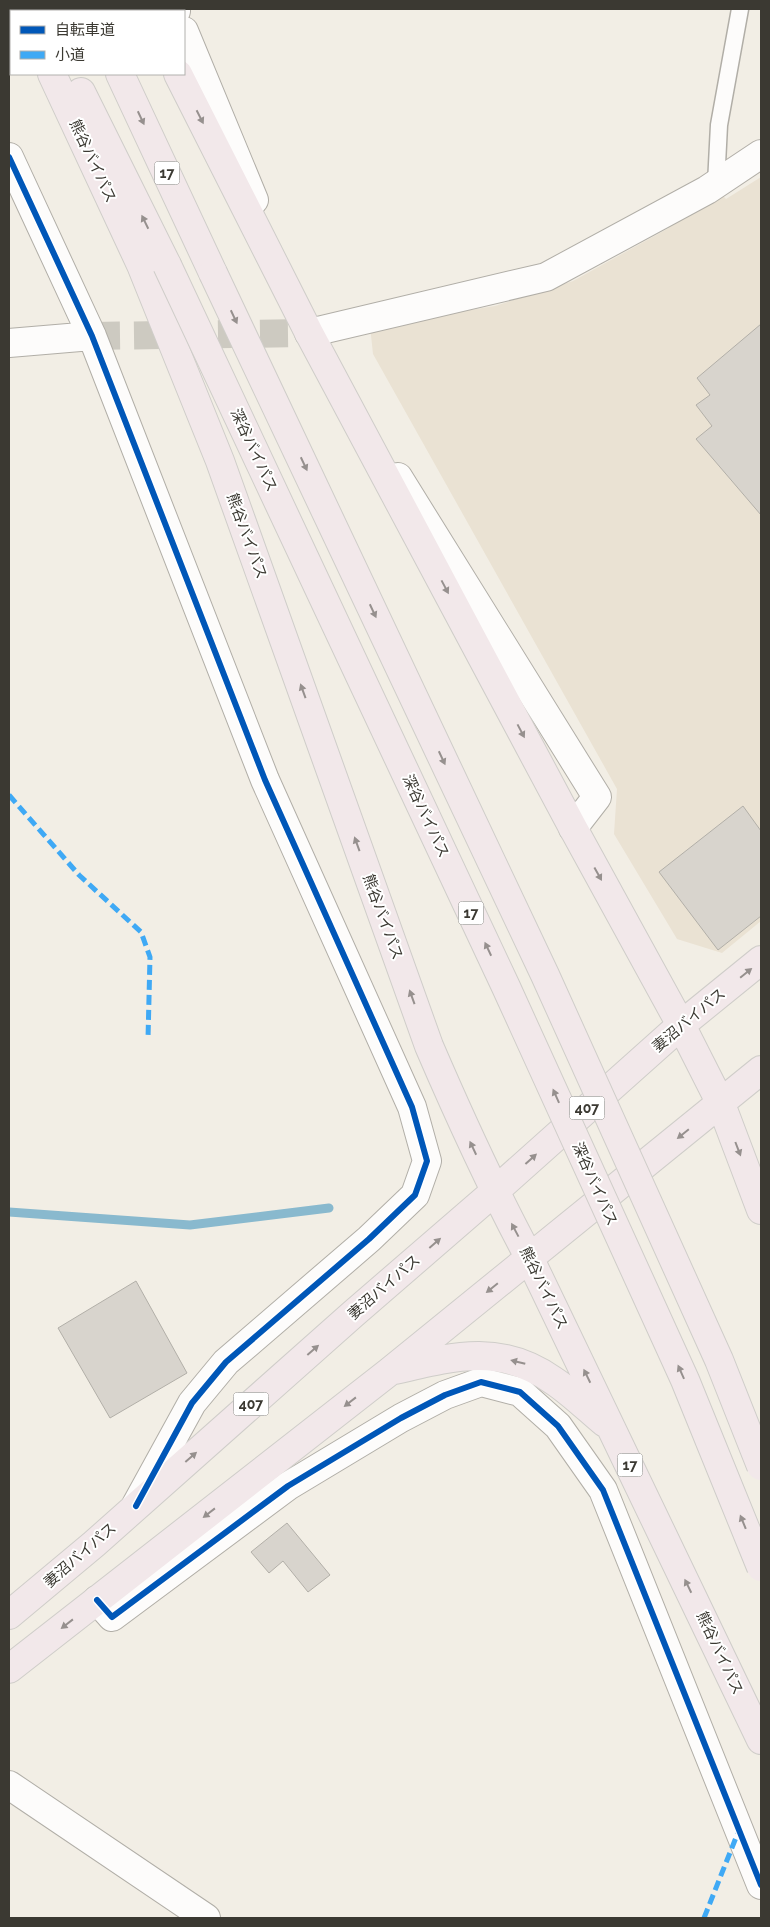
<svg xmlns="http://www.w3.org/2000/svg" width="770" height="1927" viewBox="0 0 770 1927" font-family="Raleway,'Noto Sans JP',sans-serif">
<rect width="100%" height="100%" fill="#f2eee5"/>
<!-- commercial -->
<path fill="#eae2d3" d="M761,177V921L722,953L677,939L614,834L617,789L373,354L370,326L495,306L573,281L667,229L718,191L726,199Z"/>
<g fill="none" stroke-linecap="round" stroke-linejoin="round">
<!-- stream -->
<path stroke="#89b9ce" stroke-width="9" d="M9,1212L190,1225L329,1208"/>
</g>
<!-- building -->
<path fill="#d8d4cd" stroke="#b2afa8" d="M761,324V515L696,439L712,426L696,405L710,395L697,378Z
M743,806L761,831V916L718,950L659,872Z
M136,1281L187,1373L110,1418L58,1328Z
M287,1523L330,1575L308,1592L283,1561L269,1573L251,1552Z"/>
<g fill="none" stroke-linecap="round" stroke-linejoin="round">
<!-- minor-tunnel -->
<path stroke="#cdcac1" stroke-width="28" stroke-dasharray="28 14" stroke-linecap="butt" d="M92,336L309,333"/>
<!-- service casing -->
<g stroke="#b1aea7" stroke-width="19">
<path id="service" d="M716,184L719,125L740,9"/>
</g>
<!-- minor casing -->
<g stroke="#b1aea7" stroke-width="30">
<path id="minor" d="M175,9L176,11
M184,31L254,200
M9,157L92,336L265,780L412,1107L427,1161L415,1195L369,1239L226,1362L192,1403L136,1505
M309,333L546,277L707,190L761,154
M9,343L92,336
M398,477L597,797L573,828
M97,1600L112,1617L288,1486L401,1418L445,1395L481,1382L520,1392L558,1426L603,1490L761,1885
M9,1785L206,1918"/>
</g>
<!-- trunk casing -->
<g stroke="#cfcdc9" stroke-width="30">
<path id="trunk" d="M40,9L41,11
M89,9L91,11
M145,9L146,11
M52,74L141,265L220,461L429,1046C460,1118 492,1188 529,1257L761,1740
M120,74L213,273
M178,74L309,333L573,828L681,1025L721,1104L761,1210
M81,92L167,265
M395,1370C454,1356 501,1343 554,1381C572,1393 588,1409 605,1423
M9,1615L94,1544L353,1314L494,1192L681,1025L761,960
M9,1669L389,1372L761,1070"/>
</g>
<!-- service -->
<use href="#service" stroke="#fdfcfb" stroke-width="16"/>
<!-- minor -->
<use href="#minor" stroke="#fdfcfb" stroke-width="28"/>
<!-- trunk -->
<use href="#trunk" stroke="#f2e8ea" stroke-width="28"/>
<!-- trunk-bridge casing -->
<g stroke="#cfcdc9" stroke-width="30" stroke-linecap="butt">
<path id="trunk-bridge" d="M167,265L506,987L685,1380L761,1567
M213,273L545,975L719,1360L761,1466"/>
</g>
<!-- trunk-bridge -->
<use href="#trunk-bridge" stroke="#f2e8ea" stroke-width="28"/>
<!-- quiet -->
<path stroke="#3fa9f5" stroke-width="5" stroke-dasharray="10 5" stroke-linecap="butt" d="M9,795L79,875L141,932L150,957L148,1039
M704,1918L739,1830"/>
<!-- cycleway casing -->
<g stroke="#fff" stroke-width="9">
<path id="cycleway" d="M9,157L92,336L265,780L412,1107L427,1161L415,1195L369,1239L226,1362L192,1403L136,1506
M97,1600L112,1617L288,1486L401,1418L445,1395L481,1382L520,1392L558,1426L603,1490L761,1885"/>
</g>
<!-- cycleway -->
<use href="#cycleway" stroke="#0057b8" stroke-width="6"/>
</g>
<!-- one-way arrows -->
<defs><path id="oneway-solid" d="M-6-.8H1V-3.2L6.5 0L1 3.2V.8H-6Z" transform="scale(1.25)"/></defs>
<g fill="#96908e">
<use href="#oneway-solid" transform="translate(200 117) rotate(63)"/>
<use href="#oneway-solid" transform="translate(141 118) rotate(65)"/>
<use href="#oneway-solid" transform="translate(145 222) rotate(-116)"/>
<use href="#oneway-solid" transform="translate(234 317) rotate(65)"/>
<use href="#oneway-solid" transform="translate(304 464) rotate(65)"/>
<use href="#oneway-solid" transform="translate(445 587) rotate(62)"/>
<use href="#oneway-solid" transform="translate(373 611) rotate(65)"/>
<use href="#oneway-solid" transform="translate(303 691) rotate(-110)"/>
<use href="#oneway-solid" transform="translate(521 731) rotate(62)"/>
<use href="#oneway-solid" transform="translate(442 758) rotate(65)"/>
<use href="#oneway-solid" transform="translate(357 844) rotate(-110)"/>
<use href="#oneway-solid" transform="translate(598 874) rotate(61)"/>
<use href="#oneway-solid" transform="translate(488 949) rotate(-115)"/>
<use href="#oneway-solid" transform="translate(746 973) rotate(-39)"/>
<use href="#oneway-solid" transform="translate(412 997) rotate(-110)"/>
<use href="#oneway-solid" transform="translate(556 1096) rotate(-114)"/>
<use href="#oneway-solid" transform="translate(683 1134) rotate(141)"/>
<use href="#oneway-solid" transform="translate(473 1148) rotate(-115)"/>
<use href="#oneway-solid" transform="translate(738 1149) rotate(69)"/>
<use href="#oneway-solid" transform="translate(531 1159) rotate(-42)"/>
<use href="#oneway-solid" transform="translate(515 1230) rotate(-118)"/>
<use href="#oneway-solid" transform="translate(435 1243) rotate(-41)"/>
<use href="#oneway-solid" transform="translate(492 1288) rotate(141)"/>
<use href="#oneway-solid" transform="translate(313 1350) rotate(-41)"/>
<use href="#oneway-solid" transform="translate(518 1362) rotate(-166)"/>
<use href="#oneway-solid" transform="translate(681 1372) rotate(-114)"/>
<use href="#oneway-solid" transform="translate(587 1376) rotate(-116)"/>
<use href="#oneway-solid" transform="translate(350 1402) rotate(142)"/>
<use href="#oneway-solid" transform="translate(191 1457) rotate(-41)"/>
<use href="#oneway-solid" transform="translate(209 1513) rotate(142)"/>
<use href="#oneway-solid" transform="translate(743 1522) rotate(-112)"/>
<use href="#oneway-solid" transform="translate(688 1586) rotate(-116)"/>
<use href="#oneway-solid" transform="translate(67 1624) rotate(142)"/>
</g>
<g text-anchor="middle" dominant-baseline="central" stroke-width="4" stroke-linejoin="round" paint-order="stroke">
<!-- shield labels -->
<g fill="#fff" stroke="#767470" stroke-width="1">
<rect x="154.5" y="161.5" width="25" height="23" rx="4"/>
<rect x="458.5" y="901.5" width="25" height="23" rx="4"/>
<rect x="569.5" y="1096.5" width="35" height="23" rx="4"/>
<rect x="233.5" y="1392.5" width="35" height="23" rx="4"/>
<rect x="617.5" y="1453.5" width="25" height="23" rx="4"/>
</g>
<g font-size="14" font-weight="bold" fill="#3b3932">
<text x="167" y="173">17</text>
<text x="471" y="913">17</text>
<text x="587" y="1108">407</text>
<text x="251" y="1404">407</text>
<text x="630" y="1465">17</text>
</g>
<!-- street labels -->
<g font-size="15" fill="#3b3932" stroke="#fff">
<text transform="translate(93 161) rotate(65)">熊谷バイパス</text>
<text transform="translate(254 450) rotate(65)">深谷バイパス</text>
<text transform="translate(247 536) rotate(70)">熊谷バイパス</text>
<text transform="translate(426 816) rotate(65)">深谷バイパス</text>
<text transform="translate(383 917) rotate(70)">熊谷バイパス</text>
<text transform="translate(689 1020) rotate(-40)">妻沼バイパス</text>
<text transform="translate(595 1184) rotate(66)">深谷バイパス</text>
<text transform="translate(384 1287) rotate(-41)">妻沼バイパス</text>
<text transform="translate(544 1288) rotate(64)">熊谷バイパス</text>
<text transform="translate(80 1555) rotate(-41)">妻沼バイパス</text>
<text transform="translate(720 1653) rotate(65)">熊谷バイパス</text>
</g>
</g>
<!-- border -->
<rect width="770" height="1927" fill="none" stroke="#3b3932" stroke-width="20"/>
<!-- legend -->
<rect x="10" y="10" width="175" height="65" fill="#ffffff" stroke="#b1b0ad"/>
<rect x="20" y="26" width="25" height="8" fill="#0057b8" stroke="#b1b0ad"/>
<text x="55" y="35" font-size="15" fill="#3b3932">自転車道</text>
<rect x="20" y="51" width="25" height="8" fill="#3fa9f5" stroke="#b1b0ad"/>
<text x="55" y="60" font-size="15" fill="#3b3932">小道</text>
</svg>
